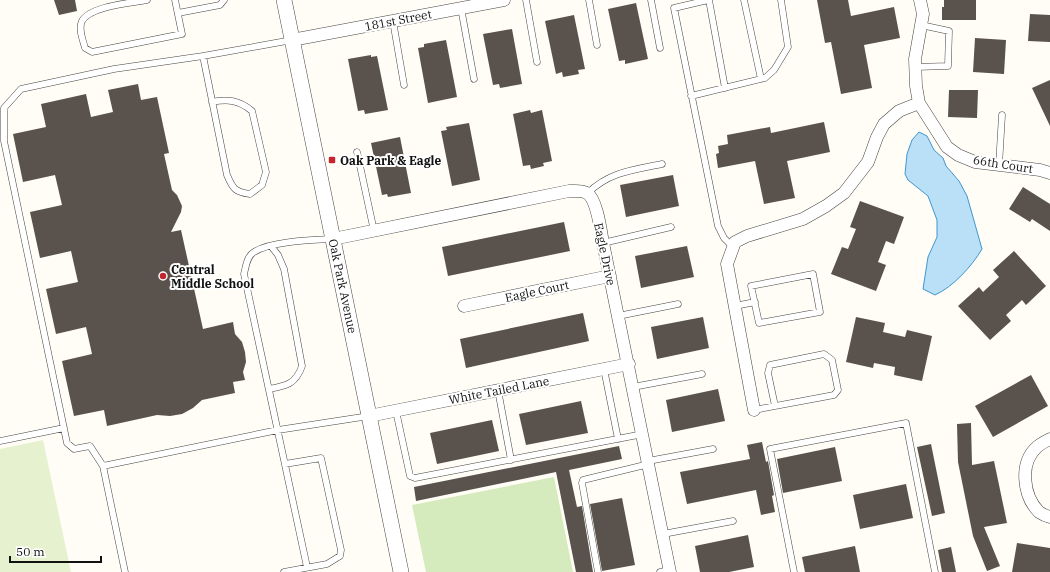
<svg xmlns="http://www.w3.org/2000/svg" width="1050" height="572" viewBox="0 0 1050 572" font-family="'IBM Plex Serif',serif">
<rect width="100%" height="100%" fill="#fffdf5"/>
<!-- green -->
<path fill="#d5ebbd" d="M554,477L573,572H426L412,505Z"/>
<!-- pitch -->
<path fill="#e6f2cf" d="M43,440L71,572H0V449Z"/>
<!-- water -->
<path fill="#b9e0f7" stroke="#3f96cf" d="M919,132L927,136L934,150L943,158L946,166L959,181L967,196L982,249C972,266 953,287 935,295L923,289L928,257L937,237V220L928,196L908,180L905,174L907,154L912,140Z"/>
<!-- building -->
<path fill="#5a524d" d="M54,0H75L77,11L59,15Z
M817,0H848L851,16L894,7L900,38L864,45L872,88L841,94L831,42L825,43Z
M944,0H976V20H942V7H944Z
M636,3L648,59L625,64V60L619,61L608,9Z
M1030,14L1050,15V42L1028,41Z
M574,15L585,69L578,70L579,74L563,77L562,72L556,74L545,21Z
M512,29L522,84L500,88L499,84L493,85L483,34Z
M975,38L1006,40L1004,74L973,72Z
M446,40L457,97L428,103L418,48L424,47V44Z
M371,55V57L377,56L388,110L365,114L364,110L358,111L348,59Z
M1050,80V126L1032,88Z
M138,84L141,100L157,97L169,153L164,154L172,190L177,195L182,206L181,212L171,232L181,230L203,329L233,322L235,334L242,342L245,352L246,362L243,372L245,380L233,382L235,393L202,400L193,408L182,414L170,416L157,415L107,426L104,410L74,416L62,361L92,354L86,327L56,334L46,289L78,282L71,251L40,258L30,212L62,205L55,175L23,182L13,134L46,127L41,104L86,94L91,117L113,112L108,90Z
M949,90H978L977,118L948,117Z
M530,110L531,113L542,110L552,161L543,163L544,166L531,169L530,165L523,166L513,114Z
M824,122L830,152L787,161L795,198L764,204L755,161L718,168L716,154L719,153L718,146L728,144L727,135L770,127L771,133Z
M469,123L480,180L452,186L441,131L447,130L446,127Z
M400,137L411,193L388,197L387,194L382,195L371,143Z
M673,175L679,206L626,217L620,185Z
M1023,187L1050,204V231L1032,219L1030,222L1009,209Z
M860,201L904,217L894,244L886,241L878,262L886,265L876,291L831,274L842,247L848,249L856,229L850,227Z
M564,222L570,251L448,276L442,247Z
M687,246L694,277L641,288L635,256Z
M1014,251L1046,286L1026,305L1022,300L1006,315L1011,321L990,340L958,306L979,287L983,292L999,277L993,270Z
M583,313L589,341L466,368L460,339Z
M703,317L709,348L657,359L651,327Z
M856,317L885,323L883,332L905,337L907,330L932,336L922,381L894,375L895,367L874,363L873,368L846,362Z
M1031,375L1048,406L993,437L975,406Z
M718,389L725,421L672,432L666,400Z
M581,401L588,433L526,445L519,414Z
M492,420L499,451L437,464L430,433Z
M971,423L972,465L994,461L1007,523L984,527L1000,566L987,571L973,536L958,462L957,424Z
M762,442L766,462L768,461L774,495L772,496L775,512L761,515L756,490L687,504L680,472L750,459L747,445Z
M931,444L945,513L932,516L917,447Z
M619,446L622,459L569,470L577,507L582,506L593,572H576L556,472L416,501L414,487Z
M835,447L842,481L783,493L777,459Z
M906,484L913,518L860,529L853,495Z
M622,498L635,565L602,571L590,504Z
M748,535L754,567L729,572H700L695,546Z
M1017,543L1050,548V572H1012Z
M855,546L860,572H805L802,557Z
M951,547L956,572H942L938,550Z"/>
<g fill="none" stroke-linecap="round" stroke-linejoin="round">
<!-- service casing -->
<g stroke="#444" stroke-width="7">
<path id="service" d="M147,0C131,3 90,6 82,21C78,29 83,40 85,48L92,52L182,34L175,0
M526,0L537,62
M589,0L597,45
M651,0L660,48
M708,0L674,8L718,226L724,238L733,247
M709,0L725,88
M744,0L761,79
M461,8L474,79
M178,13L220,5L224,0
M393,21L404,85
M203,56L227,175C233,189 235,192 250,194L262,185L266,172L252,111C239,100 228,99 212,102
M915,67L948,66L949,31L921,25
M691,96L765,78L774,70L788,47L781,0
M357,152L374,231
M999,165L1002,115
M588,193C609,172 633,170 662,164
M603,243L671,227
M813,274L820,312L759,323L751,286Z
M735,306L755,302
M618,316L678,304
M604,369L618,439
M633,387L702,374
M269,389C286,386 296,384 302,366L284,269L278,255L271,246
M498,390L511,460
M754,410L834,395L838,390L832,360L824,354L770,365L768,373L775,406
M396,411L410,476L415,478L643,434
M0,441L64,428
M648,461L713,449
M103,466L90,446L74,449L67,443L4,141V108L21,89L114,69L203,56L292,40
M663,534L733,521
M307,567L244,274C246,266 247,256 254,252C271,241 313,240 333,239
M125,572L103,466L278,430L369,416
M284,572L327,564L340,556L341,550L321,458L285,464
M598,572L582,483L583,480L649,464
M660,572L670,570
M794,572L770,449L906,423L935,572"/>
</g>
<!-- minor casing -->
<g stroke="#444" stroke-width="13">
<path id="minor" d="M920,0L923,14L915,59L916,86L919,103L947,147L958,155L975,162L1040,170L1050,173
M292,40L504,0
M333,239L569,191C575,191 582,190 587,193C597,199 601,232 603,243L670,572
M464,306L610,276
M754,410L727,264L735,242L747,236L803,219L826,206L844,193L868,162L877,137L884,124L899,111L919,103
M369,416L629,364
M1050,439C1046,441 1040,444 1037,447C1019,463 1023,496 1039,512C1042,514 1046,516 1050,517"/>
</g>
<!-- tertiary casing -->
<g stroke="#444" stroke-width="16">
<path id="tertiary" d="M284,0L401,572"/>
</g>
<!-- service -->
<use href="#service" stroke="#fff" stroke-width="6"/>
<!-- minor -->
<use href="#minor" stroke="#fff" stroke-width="12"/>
<!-- tertiary -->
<use href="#tertiary" stroke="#fff" stroke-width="15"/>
</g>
<!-- markers -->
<g fill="#c4262e" stroke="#fff" stroke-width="1.5">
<rect x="328" y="156" width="8" height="8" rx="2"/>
<circle cx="163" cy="276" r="4"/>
</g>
<g text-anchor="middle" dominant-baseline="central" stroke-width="4" stroke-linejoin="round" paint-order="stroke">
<!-- street labels -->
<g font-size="12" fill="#111" stroke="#fff">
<text transform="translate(398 20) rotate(-11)">181st Street</text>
<text transform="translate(1003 164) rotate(9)">66th Court</text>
<text transform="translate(605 254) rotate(78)">Eagle Drive</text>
<text transform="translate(343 286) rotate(78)">Oak Park Avenue</text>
<text transform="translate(537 291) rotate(-12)">Eagle Court</text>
<text transform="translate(499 390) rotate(-11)">White Tailed Lane</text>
</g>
<!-- poi labels -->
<g font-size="12" font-weight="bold" fill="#111" stroke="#fff" text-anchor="start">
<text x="340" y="160">Oak Park &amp; Eagle</text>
<text x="171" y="269">Central<tspan x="171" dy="14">Middle School</tspan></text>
</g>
</g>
<!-- scale -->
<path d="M10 556v6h91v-6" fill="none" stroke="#111111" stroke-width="2"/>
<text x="16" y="556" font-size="12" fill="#111111" stroke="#ffffff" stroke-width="3" paint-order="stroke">50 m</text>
</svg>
